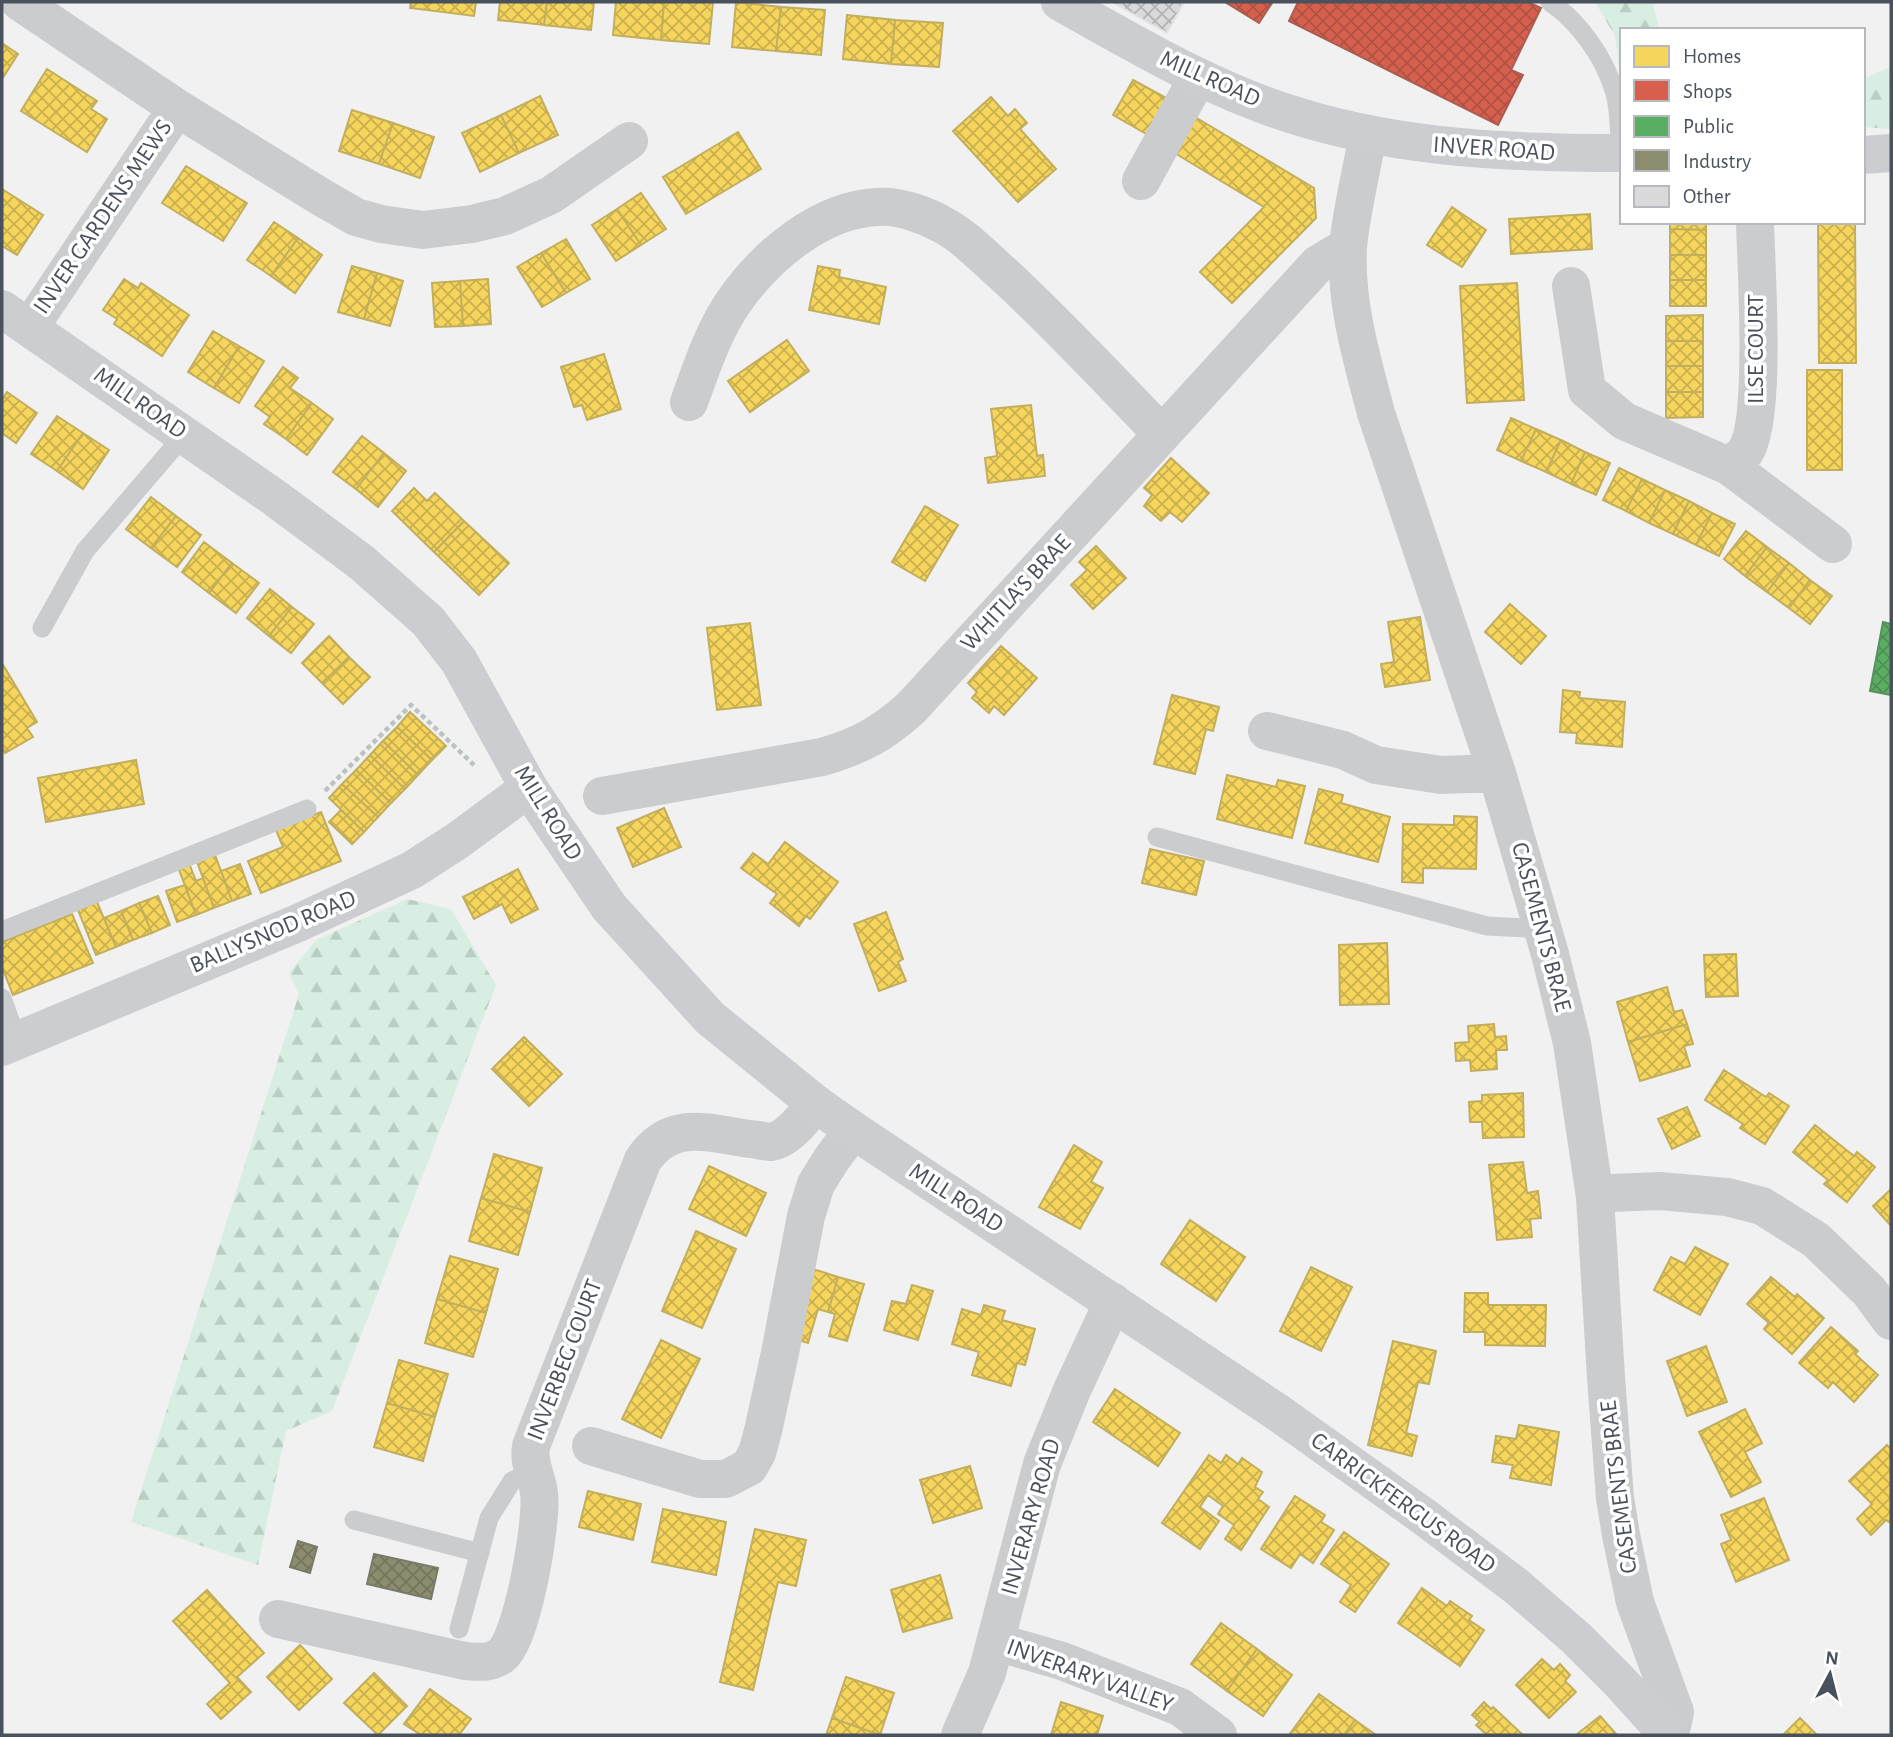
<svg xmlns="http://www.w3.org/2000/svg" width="1893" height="1737" viewBox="0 0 1893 1737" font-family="'Alegreya Sans',sans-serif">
<defs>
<pattern id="forest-firs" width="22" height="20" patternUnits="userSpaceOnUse" patternTransform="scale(1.75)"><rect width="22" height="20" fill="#d8eee2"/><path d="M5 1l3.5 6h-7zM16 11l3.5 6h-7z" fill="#bbcec4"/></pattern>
<pattern id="homes-cross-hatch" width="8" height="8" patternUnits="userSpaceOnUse" patternTransform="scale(1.75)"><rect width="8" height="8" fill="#f6d55c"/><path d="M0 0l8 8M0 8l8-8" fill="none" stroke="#c9af4f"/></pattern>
<pattern id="shops-cross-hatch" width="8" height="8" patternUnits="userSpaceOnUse" patternTransform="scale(1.75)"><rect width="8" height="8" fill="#d6604d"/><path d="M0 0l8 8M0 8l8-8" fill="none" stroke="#b05243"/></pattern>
<pattern id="public-cross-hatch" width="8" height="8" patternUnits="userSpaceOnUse" patternTransform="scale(1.75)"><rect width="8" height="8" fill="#5aae61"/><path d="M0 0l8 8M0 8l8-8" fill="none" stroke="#4c9053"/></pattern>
<pattern id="industry-cross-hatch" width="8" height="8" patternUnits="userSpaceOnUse" patternTransform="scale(1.75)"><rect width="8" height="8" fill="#8c8c6e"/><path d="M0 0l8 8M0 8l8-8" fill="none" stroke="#74755e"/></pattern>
<pattern id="building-cross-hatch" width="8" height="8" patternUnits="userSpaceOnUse" patternTransform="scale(1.75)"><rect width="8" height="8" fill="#dadadb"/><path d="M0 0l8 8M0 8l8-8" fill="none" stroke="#b3b3b5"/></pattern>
</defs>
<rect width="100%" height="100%" fill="#f1f1f1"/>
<!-- forest -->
<path fill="url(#forest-firs)" d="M1595,2H1653L1659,30H1622V87L1615,36Z
M1891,67V129L1863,127V79Z
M407,899L451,909L496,985L332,1411L286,1431L258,1565L131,1522L299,994L289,973L316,940Z"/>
<!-- homes -->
<path fill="url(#homes-cross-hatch)" stroke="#c2ae5c" stroke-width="2" d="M411,2H476L474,16L410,8Z
M500,2H547L544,25L498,20Z
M547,2H594L591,30L544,25Z
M616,2H664L661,40L613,35Z
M664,2H713L709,44L661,40Z
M736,2L781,7L776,51L732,47Z
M781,7L825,10L821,55L776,51Z
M847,15L895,20L891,64L843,59Z
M895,20L943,23L939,67L891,64Z
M2,43L18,54L2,79Z
M47,69L97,101L91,109L107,119L87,152L21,111Z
M1133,80L1168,99L1148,135L1113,115Z
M540,96L558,135L519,153L501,115Z
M991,97L1008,116L1015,109L1027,123L1020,129L1056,169L1018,202L953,131Z
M352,110L393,123L379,164L339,151Z
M501,115L519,153L480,172L462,133Z
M1195,117L1314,188L1316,218L1232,303L1200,272L1264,207L1173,152Z
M393,123L434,137L420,178L379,164Z
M738,132L761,169L686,214L663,177Z
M186,166L247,203L223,241L162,203Z
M2,189L43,215L17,255L2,246Z
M641,193L666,229L641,245L617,209Z
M1452,207L1486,230L1462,267L1427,245Z
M617,209L641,245L616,261L592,225Z
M1590,214L1592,249L1511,254L1509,219Z
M274,222L298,238L271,276L247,260Z
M1670,222H1706V230L1670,229Z
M1818,222H1855L1856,363H1819Z
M1670,229L1706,230V255H1670Z
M298,238L322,255L295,293L271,276Z
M566,239L590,279L566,293L541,253Z
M541,253L566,293L542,307L517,267Z
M1670,255H1706V280H1670Z
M352,266L377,273L364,319L338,312Z
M818,266L840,270L839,277L886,287L879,324L809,310Z
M377,273L403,281L390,326L364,319Z
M124,279L138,288L141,283L189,315L162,356L114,324L117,319L103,310Z
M488,279L491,324L463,326L460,281Z
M1670,280H1706V306H1670Z
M460,281L463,326L435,327L432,283Z
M1517,283L1524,400L1467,403L1460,286Z
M1703,315V341H1666V316Z
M213,331L239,346L214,388L188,372Z
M787,340L809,371L750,412L728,381Z
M1666,341H1703V366H1666Z
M239,346L264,361L239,403L214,388Z
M604,354L621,409L587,420L582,405L574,407L561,367Z
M1666,366H1703V392H1666Z
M283,367L298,378L290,388L312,403L286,439L264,424L270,417L255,406Z
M1807,370H1842V470H1807Z
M7,392L37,413L16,443L2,433V400Z
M1666,392H1703V417L1666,418Z
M312,403L333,419L307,455L286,439Z
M1031,405L1037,456L1043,455L1045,476L988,483L985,458L997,456L991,409Z
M57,416L83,433L57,471L31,454Z
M1511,418L1536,429L1521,461L1497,450Z
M1536,429L1561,440L1546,472L1521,461Z
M83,433L109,450L83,489L57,471Z
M362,436L384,453L356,489L333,472Z
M1561,440L1585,452L1571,484L1546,472Z
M1585,452L1610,463L1596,495L1571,484Z
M384,453L406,471L378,507L356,489Z
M1171,458L1209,493L1182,522L1170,512L1161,521L1144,506L1152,495L1144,488Z
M1619,468L1642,479L1626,511L1603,500Z
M1642,479L1665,490L1649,523L1626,511Z
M414,488L427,501L435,493L464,521L434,552L392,511Z
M1665,490L1689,501L1673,534L1649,523Z
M151,497L176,516L151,548L126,529Z
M1689,501L1712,513L1696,545L1673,534Z
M925,506L958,525L925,581L892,562Z
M1712,513L1735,524L1719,556L1696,545Z
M176,516L201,535L177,567L151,548Z
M464,521L509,563L479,595L434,552Z
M1746,531L1767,547L1745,576L1724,559Z
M204,542L232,563L209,593L182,572Z
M1096,546L1126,578L1093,609L1071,585L1087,570L1079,562Z
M1767,547L1789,563L1767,592L1745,576Z
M232,563L259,583L236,613L209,593Z
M1789,563L1810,580L1789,608L1767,592Z
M1810,580L1832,596L1810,624L1789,608Z
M270,589L292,607L269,636L247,618Z
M1510,604L1546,636L1521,664L1485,632Z
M292,607L314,624L291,653L269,636Z
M1420,617L1430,680L1385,687L1381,664L1394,662L1388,622Z
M750,623L761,705L717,710L707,628Z
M329,636L349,657L322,683L302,663Z
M1001,646L1037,678L1004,715L994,706L989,713L972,698L977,692L968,683Z
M349,657L370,677L343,704L322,683Z
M2,663L37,722L27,728L33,737L5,753L2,747Z
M1563,690L1580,692L1579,698L1625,702L1622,747L1576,743L1577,733L1560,732Z
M1172,695L1219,707L1213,731L1206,729L1195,774L1154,764Z
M410,712L446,746L432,760L397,727Z
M397,727L432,760L418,775L383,741Z
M383,741L418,775L405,789L370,755Z
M370,755L405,789L391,803L356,770Z
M136,760L144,804L46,822L38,778Z
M356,770L391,803L378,817L342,784Z
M1227,775L1276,787L1278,780L1305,786L1292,838L1217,819Z
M342,784L378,817L364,832L329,798Z
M1319,789L1343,795L1341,803L1390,817L1378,862L1305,843Z
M664,808L681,847L633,867L617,828Z
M341,810L364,832L352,844L329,822Z
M321,812L341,861L261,893L248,861L283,847L276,830Z
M1454,816L1477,817L1476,869L1423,868V883L1402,882L1403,824L1454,825Z
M785,842L838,882L810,919L806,916L799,926L770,903L777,894L741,868L753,853L768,864Z
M1150,849L1204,861L1196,895L1142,883Z
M214,852L232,901L214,908L196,859Z
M189,863L196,881L203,878L214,908L196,915L178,867Z
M240,864L251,894L232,901L221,871Z
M518,869L538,909L511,923L502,904L474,919L463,897Z
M185,885L196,915L177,922L166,891Z
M158,896L170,925L152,933L139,903Z
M97,902L116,947L96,955L78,910Z
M139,903L152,933L133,940L121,911Z
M121,911L133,940L116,947L104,918Z
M886,912L903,959L898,962L906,981L879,991L854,924Z
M72,914L93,963L13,995L2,967V942Z
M1387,943L1389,1004L1340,1005L1339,945Z
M1736,954L1738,996L1706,997L1704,955Z
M1667,987L1674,1012L1682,1010L1687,1024L1628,1042L1617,1002Z
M1494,1024L1495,1037L1506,1036L1507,1050H1496L1497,1069L1471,1071L1470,1060L1456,1061L1455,1043L1469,1042L1468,1026Z
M1687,1024L1693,1044L1684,1046L1690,1066L1640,1081L1628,1042Z
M524,1037L562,1074L529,1106L492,1069Z
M1724,1070L1766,1097L1769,1093L1789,1106L1765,1144L1740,1128L1743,1124L1705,1100Z
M1523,1093L1524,1137L1483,1138L1482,1122H1470L1469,1102L1482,1101V1095Z
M1687,1107L1700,1136L1672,1149L1658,1119Z
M1815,1125L1854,1156L1857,1152L1875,1167L1847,1202L1824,1184L1828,1180L1793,1152Z
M1074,1145L1102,1162L1091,1182L1103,1188L1080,1229L1039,1207Z
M494,1154L542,1168L530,1212L481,1198Z
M1523,1162L1527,1193L1538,1191L1541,1218L1530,1219L1532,1237L1497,1240L1489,1165Z
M709,1166L766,1193L746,1236L689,1209Z
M1891,1189V1226L1873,1206Z
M481,1198L530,1212L518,1255L469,1241Z
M1190,1220L1245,1257L1216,1301L1161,1264Z
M696,1231L736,1249L702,1328L662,1311Z
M1695,1247L1728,1264L1700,1315L1654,1290L1671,1257L1685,1264Z
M450,1256L498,1269L486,1313L437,1299Z
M1311,1267L1352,1287L1321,1351L1280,1331Z
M813,1269L838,1277L828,1312L818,1309L808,1343L792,1338Z
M838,1277L864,1284L847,1341L829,1336L835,1314L828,1312Z
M1771,1277L1795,1297L1797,1294L1824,1318L1792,1354L1764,1329L1769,1323L1747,1304Z
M912,1285L933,1291L918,1340L884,1330L892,1301L906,1304Z
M1465,1293H1488V1305H1546L1545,1346L1485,1345V1332H1464Z
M437,1299L486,1313L473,1357L425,1343Z
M984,1305L1005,1311L1002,1320L1035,1329L1025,1365L1017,1363L1011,1386L972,1375L979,1352L952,1344L962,1309L981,1315Z
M1831,1327L1858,1351L1855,1354L1878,1375L1854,1402L1833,1382L1828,1388L1799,1363Z
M661,1340L700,1359L661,1438L622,1419Z
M1393,1341L1436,1351L1429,1384L1418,1382L1406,1433L1417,1436L1412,1456L1368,1445Z
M1706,1346L1727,1402L1687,1416L1667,1361Z
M399,1360L448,1374L435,1417L387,1403Z
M1115,1389L1180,1433L1158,1466L1093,1422Z
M387,1403L435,1417L423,1461L374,1447Z
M1745,1409L1762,1443L1745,1452L1761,1482L1731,1497L1699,1432Z
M1519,1425L1559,1432L1551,1485L1510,1478L1513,1465L1492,1462L1496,1436L1516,1439Z
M1887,1445L1891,1449V1519L1889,1522L1886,1520L1871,1535L1857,1519L1872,1504L1849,1481Z
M1209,1455L1221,1463L1226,1455L1238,1464L1242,1458L1262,1472L1255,1487L1263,1492L1258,1499L1269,1507L1241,1550L1225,1539L1234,1525L1218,1514L1223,1506L1208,1495L1200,1507L1219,1521L1200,1549L1162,1523Z
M970,1466L982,1508L933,1523L920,1480Z
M588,1491L641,1504L633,1540L579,1527Z
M1295,1496L1325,1515L1321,1522L1334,1530L1313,1563L1300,1554L1291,1568L1261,1549Z
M1764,1498L1789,1560L1736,1582L1721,1544L1731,1540L1721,1515Z
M663,1509L726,1522L716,1575L652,1562Z
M755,1529L806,1540L796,1586L778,1582L753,1690L720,1682Z
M1344,1532L1389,1564L1355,1612L1340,1602L1351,1585L1321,1564Z
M940,1575L952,1618L903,1632L891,1590Z
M1422,1588L1447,1606L1450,1601L1472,1616L1469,1620L1484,1630L1460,1666L1398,1623Z
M207,1590L264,1653L237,1677L251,1692L221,1719L207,1704L230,1683L173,1621Z
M1221,1623L1257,1649L1227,1691L1191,1664Z
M300,1645L332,1679L299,1710L267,1677Z
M1257,1649L1292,1675L1263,1716L1227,1691Z
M1542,1659L1554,1670L1560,1664L1570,1675L1565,1681L1576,1692L1549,1718L1516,1685Z
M374,1673L407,1706L378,1735L344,1703Z
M846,1677L894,1693L880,1735L832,1718Z
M430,1689L471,1719L459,1735H421L404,1724Z
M1319,1694L1355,1720L1344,1735H1289Z
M1061,1702L1103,1716L1097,1735H1051Z
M1484,1702L1491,1709L1493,1707L1523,1735H1487L1476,1725L1480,1722L1472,1715Z
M1600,1716L1617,1735H1576Z
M832,1718L880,1735H826Z
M1800,1718L1817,1735H1783Z
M1355,1720L1376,1735H1344Z"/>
<!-- shops -->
<path fill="url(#shops-cross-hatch)" stroke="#ac5c52" stroke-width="2" d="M1225,2H1269L1272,3L1259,23Z
M1298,2H1528L1541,8L1511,70L1523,75L1498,125L1289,21Z"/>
<!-- public -->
<path fill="url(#public-cross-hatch)" stroke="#559260" stroke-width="2" d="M1883,622L1891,624V695L1870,691Z"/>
<!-- industry -->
<path fill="url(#industry-cross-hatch)" stroke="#787b69" stroke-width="2" d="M298,1541L317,1547L310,1573L290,1567Z
M374,1554L438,1568L431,1599L367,1584Z"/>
<!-- building -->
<path fill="url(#building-cross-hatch)" stroke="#e3e3e4" stroke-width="2" d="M1112,2H1178L1183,4L1167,33Z"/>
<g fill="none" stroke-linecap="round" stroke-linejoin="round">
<!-- path -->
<path stroke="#bac3c1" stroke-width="4.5" stroke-dasharray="5 3.5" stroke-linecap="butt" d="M325,791L411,705L474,765"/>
<!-- lane -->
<path stroke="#cbccce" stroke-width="19" d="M1550,2C1580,22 1605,59 1615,93C1620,112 1619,134 1621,153
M42,628L85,551L185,434
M1157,837L1487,926L1543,929
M2,931L307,809
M2,998L17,1040
M354,1520L480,1553
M459,1629L489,1518L512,1481L532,1471"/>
<!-- street -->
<path stroke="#cbccce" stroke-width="38" d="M20,2L177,108L321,197L356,217L381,224L423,230L472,224L505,216L551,195L629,141
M1368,134C1362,169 1351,213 1348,247C1345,304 1362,359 1376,413L1497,773L1550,954L1572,1043L1595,1197L1606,1377L1615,1498L1621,1535L1635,1602L1675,1712L1672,1726L1664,1730
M1141,181L1198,77
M1571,286L1587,390L1624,421L1729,466L1833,544
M30,327L177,108
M689,402C702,367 713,331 735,300C767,255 820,210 877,207C899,205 925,215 943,225C964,236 983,256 1001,272C1057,323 1109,380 1162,434
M1729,466C1734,462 1741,457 1745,452C1767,421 1756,267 1755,222
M1267,731L1343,750L1376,765L1441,775L1497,773
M602,796L822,757C860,746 882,734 911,708L1318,264L1348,246
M1595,1197L1611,1193L1660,1191L1727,1197L1762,1206L1816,1240L1869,1291L1891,1321
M591,1446L700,1479H726L749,1467L757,1453L763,1431L780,1353L806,1216L816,1184L831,1160L853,1130
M278,1619L465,1661C479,1662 490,1664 502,1655C522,1640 543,1520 539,1493C537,1476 528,1464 531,1446L643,1160C671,1119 708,1133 750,1139C756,1139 765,1142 771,1142C789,1139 805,1116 816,1104
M996,1642L1062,1661L1180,1707L1218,1735
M960,1735L987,1673L1042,1464L1072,1390L1113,1302"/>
<!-- secondary -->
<path stroke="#cbcdd0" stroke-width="38" d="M1060,2C1137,45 1215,92 1300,117C1405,149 1513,153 1622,153
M1863,155L1891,153
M2,309L275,498L361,562L428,621L459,661L530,790L609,907L710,1018L816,1104L853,1130L1277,1412L1423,1516L1516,1586L1576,1638L1620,1682L1668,1735
M2,1047L298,923L412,870L457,841L514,799L530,790"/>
</g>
<g text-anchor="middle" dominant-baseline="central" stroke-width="7" stroke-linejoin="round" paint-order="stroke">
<!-- street labels -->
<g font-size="24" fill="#49525c" stroke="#fff">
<text transform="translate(1210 79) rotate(24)">MILL ROAD</text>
<text transform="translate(1494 149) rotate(4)">INVER ROAD</text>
<text transform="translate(103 217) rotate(-56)">INVER GARDENS MEWS</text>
<text transform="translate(1756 349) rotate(-90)">ILSE COURT</text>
<text transform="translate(140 403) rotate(35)">MILL ROAD</text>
<text transform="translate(1016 593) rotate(-47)">WHITLA'S BRAE</text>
<text transform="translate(548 813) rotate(58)">MILL ROAD</text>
<text transform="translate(1541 927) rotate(75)">CASEMENTS BRAE</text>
<text transform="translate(273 932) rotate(-23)">BALLYSNOD ROAD</text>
<text transform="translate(956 1198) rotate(33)">MILL ROAD</text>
<text transform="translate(565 1360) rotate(-69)">INVERBEG COURT</text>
<text transform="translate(1619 1487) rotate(-97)">CASEMENTS BRAE</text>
<text transform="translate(1403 1503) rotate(36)">CARRICKFERGUS ROAD</text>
<text transform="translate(1031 1517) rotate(-74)">INVERARY ROAD</text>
<text transform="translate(1090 1676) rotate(20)">INVERARY VALLEY</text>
</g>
</g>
<!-- border -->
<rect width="1893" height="1737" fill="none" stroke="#49525c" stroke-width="7"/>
<!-- legend -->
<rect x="1620" y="28" width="245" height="196" fill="#ffffff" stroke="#b6babe" stroke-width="2"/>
<rect x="1634" y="46" width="35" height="21" fill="#f6d55c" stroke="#b6babe" stroke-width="2"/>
<text x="1683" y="63" font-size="21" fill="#49525c">Homes</text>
<rect x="1634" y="80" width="35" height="21" fill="#d6604d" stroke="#b6babe" stroke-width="2"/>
<text x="1683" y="98" font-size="21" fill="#49525c">Shops</text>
<rect x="1634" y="116" width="35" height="21" fill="#5aae61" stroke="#b6babe" stroke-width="2"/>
<text x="1683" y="133" font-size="21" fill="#49525c">Public</text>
<rect x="1634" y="150" width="35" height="21" fill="#8c8c6e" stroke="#b6babe" stroke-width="2"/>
<text x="1683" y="168" font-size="21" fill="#49525c">Industry</text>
<rect x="1634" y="186" width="35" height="21" fill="#dadadb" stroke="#b6babe" stroke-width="2"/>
<text x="1683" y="203" font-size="21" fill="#49525c">Other</text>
<!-- north arrow -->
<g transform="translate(1830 1674) rotate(7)" stroke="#ffffff" stroke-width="5" paint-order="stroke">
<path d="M0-5L12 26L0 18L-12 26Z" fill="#49525c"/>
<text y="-10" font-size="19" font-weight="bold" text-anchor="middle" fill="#49525c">N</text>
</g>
</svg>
